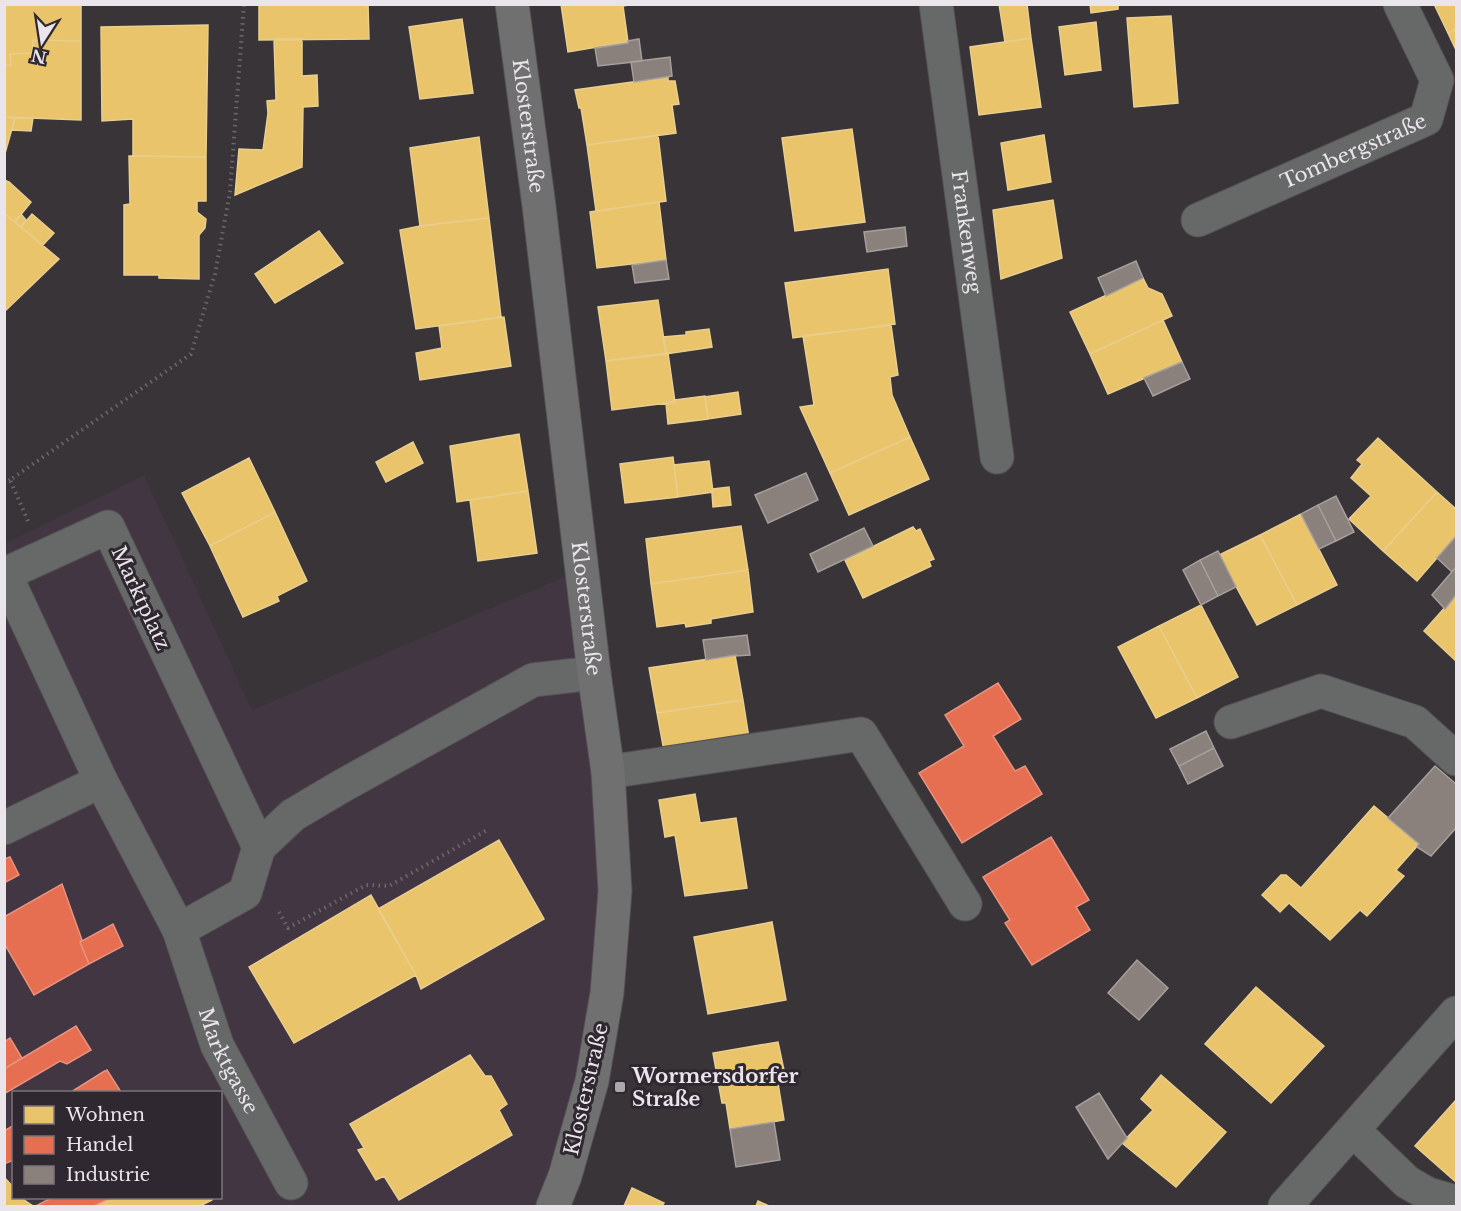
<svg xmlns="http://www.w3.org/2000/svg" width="1461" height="1211" viewBox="0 0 1461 1211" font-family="'Libre Baskerville',serif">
<rect width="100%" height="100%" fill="#383438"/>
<!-- built -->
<path fill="#423642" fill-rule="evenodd" d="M144,475L252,710L583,569L615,891L553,1206H5V544ZM14,1092H220V1198H14Z"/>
<!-- homes -->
<path fill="#e9c46a" stroke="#e9ce90" stroke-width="1.5" d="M4,4H81V41L33,40V53L10,54L11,65L4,66Z
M259,4H368L369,39L259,40Z
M561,4H634L623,6L628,42L568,52Z
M999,4H1027L1031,38L1005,42Z
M1090,4H1118V9L1091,13Z
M1434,4H1456V29L1448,33Z
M1171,16L1178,103L1134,107L1127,18Z
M462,19L473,93L420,99L409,27Z
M1096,22L1101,70L1065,75L1059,27Z
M208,25L206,157L133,156V119L102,121L101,27Z
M1456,29V50L1448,33Z
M1031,38L1041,107L979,115L970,47Z
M274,39H302V76L317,75L318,106L303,107L302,167L235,195L239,149L263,150L268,113L267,101L276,100Z
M33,40L81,41V120L4,117V66L11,65L10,54L33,53Z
M668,77V81H675L679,104L672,105L676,133L587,145L581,108H579L575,90Z
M4,117L15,118L4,157Z
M15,118H33L31,131L12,130Z
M852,129L865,222L795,231L782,138Z
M658,135L666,201L596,211L587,145Z
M1044,135L1051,182L1008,190L1001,143Z
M479,137L489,218L420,226L410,148Z
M129,156L206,157V201H197V212L206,219L205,228L199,235V279L159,278V275H124V205L130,204Z
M4,180L9,182L31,202L15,222L4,213Z
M1053,200L1062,258L1001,279L993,210Z
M659,202L666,260L597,268L590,212Z
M4,213L59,259L4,312Z
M21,214L26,220L21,227L15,222Z
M32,214L54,233L43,245L21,227Z
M489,218L501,317L416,329L400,230L420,226Z
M319,231L343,263L275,303L255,274Z
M888,269L895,324L793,338L785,283Z
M1143,278L1148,288L1162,294L1172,316L1090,354L1070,312Z
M658,300L666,354L606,361L598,307Z
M504,317L511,366L420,380L416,353L442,348L439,326Z
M1163,320L1182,362L1108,394L1090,354Z
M891,325L898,375L890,377L892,395L910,437L830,473L800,407L814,405L803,336Z
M709,329L712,347L666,354L663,337L686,335V332Z
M668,353L675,402L612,410L606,361Z
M738,392L741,414L708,419L705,397Z
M705,396L708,419L668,424L666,403L675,402L674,400Z
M519,434L528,491L457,502L450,446Z
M910,437L929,479L849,515L830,473Z
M1378,438L1437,492L1383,551L1349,519L1371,496L1351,478L1362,464L1357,460Z
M413,442L423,463L386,482L376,462Z
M673,457L678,497L625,503L620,464Z
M249,458L275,512L210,546L182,493Z
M709,461L713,492L678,497L674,465Z
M729,487L731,505L713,507L712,493L713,492V489Z
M528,491L537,553L478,561L470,500Z
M1437,492L1456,509V536L1417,581L1383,551Z
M275,512L307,581L277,596L279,601L243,617L210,546Z
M1301,514L1337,585L1297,605L1260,535Z
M741,526L748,570L651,584L646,539Z
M913,527L916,531L920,529L934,559L929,561L931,566L863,598L845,560Z
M1260,535L1297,605L1257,625L1219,555Z
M748,570L753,612L711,619V623L686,627L685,623L657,627L651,584Z
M1456,595V661L1424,631Z
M1201,605L1238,677L1197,698L1159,626Z
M1159,626L1197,698L1156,718L1118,647Z
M735,655L743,700L657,713L649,668Z
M743,700L749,738L664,751L657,713Z
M695,794L700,823L736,818L747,888L685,896L675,835L665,837L659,800Z
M1374,806L1419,844L1396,870L1404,876L1367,916L1360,910L1330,940L1289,903L1280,912L1262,895L1281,875H1286L1301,888Z
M499,840L544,919L421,989L416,975L378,909Z
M371,895L416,975L294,1043L249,967Z
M772,922L786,1000L708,1014L694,937Z
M1256,987L1324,1046L1271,1103L1205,1044Z
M778,1042L785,1075L777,1077L784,1120L730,1129L726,1103H722L713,1053Z
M470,1055L485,1076H491L507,1104L499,1110L512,1135L399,1200L384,1176L376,1180L358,1150L364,1148L350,1124Z
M1161,1075L1226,1132L1176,1187L1122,1143L1153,1110L1141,1099Z
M1456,1100V1182L1415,1146Z
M4,1177L14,1188V1198H21L33,1206H4Z
M632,1188L664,1203L662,1206H624Z
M110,1198H213L212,1200L200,1206H94Z
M758,1201L769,1206H756Z"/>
<!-- shops -->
<path fill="#e76f51" stroke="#e8927f" stroke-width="1.5" d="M998,683L1021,719L993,736L1015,771L1025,766L1042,794L962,843L919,773L964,746L945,715Z
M1051,837L1089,900L1076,907L1090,930L1032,965L1005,923L1010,920L983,877Z
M10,857L19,875L4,883V859Z
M62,884L82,940L80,942L89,964L34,995L4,943V917Z
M113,924L123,946L89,964L80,942Z
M76,1026L91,1050L67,1064L60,1061L4,1094V1069Z
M10,1038L22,1058L4,1069V1042Z
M107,1070L121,1092H71L103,1072Z
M14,1125V1160L4,1164V1131Z
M51,1198H110L94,1206H36Z"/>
<!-- industry -->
<path fill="#8a817c" stroke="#a79f9d" stroke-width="1.5" d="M639,39L642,61L598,66L595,48L628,43V41Z
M670,57L672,76L634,82L631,62Z
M905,227L907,246L867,252L864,232Z
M666,260L669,279L635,283L632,265Z
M1136,261L1143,278L1106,296L1098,278Z
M1182,362L1190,379L1153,396L1144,378Z
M806,473L818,500L768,523L755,495Z
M1336,496L1354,532L1336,541L1318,505Z
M1318,505L1336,541L1319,549L1301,514Z
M864,528L873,546L818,572L810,554Z
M1456,536V567L1452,572L1437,558Z
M1218,551L1236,587L1218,596L1200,560Z
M1200,560L1218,596L1201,605L1183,570Z
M1456,567V595L1445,609L1432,595Z
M747,635L750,655L736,656V655L706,660L703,640Z
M1206,731L1214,748L1179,766L1170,749Z
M1214,748L1223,766L1188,784L1179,766Z
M1435,766L1456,784V828L1431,856L1417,847L1419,844L1388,818Z
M1137,960L1168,988L1139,1020L1108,993Z
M1099,1093L1127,1138L1108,1159L1076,1107Z
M774,1122L780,1160L736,1167L730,1129Z"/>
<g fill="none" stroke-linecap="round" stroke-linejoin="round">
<!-- minor casing -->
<g stroke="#545154" stroke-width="35">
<g id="minor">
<path id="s1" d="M936,4L997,457"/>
<path id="s2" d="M1198,220L1426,119L1437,80L1400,4"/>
<path d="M108,527L259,847L245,893L179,930L101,781L5,574Z"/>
<path d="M1231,722L1321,691L1415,722L1456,759"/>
<path d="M608,772L861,734L965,904"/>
<path d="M4,828L101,781"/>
<path d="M259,847L293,815L342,786L533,680L594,673"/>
<path id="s3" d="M179,930L217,1045L291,1183"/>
<path d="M1353,1130L1407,1182L1428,1194L1456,1202"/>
<path d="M1285,1206L1456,1013"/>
</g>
</g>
<!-- major casing -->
<g stroke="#545154" stroke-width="35">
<g id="major">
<path id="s4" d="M512,4L539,206L594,673L608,772L615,891L607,993L592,1081L565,1176L553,1206"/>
</g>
</g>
<!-- path -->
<path stroke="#6b6a6b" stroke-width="4" stroke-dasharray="1.5 4.5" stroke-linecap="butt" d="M4,484L10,480
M28,521L10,480L191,354L215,274L230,192L244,4
M279,912L288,928L366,885L389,886L489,829"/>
<!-- minor -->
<use href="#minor" stroke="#676868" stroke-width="33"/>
<!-- major -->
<use href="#major" stroke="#707071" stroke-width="33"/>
</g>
<!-- markers -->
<rect fill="#aca7ac" stroke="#302830" stroke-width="2" x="614" y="1081" width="12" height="12" rx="3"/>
<g text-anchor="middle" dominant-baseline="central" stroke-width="6" stroke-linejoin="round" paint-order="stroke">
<!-- street labels -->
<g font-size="20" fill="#eae5ea" stroke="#302830">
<text stroke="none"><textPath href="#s4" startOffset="123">Klosterstraße</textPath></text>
<text stroke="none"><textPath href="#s2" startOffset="170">Tombergstraße</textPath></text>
<text stroke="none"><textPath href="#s1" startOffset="230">Frankenweg</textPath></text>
<text transform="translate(141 598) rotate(65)">Marktplatz</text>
<text stroke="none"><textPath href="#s4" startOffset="609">Klosterstraße</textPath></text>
<text stroke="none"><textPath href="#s3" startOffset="140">Marktgasse</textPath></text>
<text transform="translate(586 1089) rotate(-77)">Klosterstraße</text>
</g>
<!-- poi labels -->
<g font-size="20" font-weight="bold" fill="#eae5ea" stroke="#302830" text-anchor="start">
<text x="632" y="1076">Wormersdorfer<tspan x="632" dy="23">Straße</tspan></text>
</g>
</g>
<!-- border -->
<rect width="1461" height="1211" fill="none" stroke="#eae5ea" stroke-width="12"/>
<!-- legend -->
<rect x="12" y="1091" width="210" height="108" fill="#302830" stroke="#7a747a" stroke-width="1.5"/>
<rect x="24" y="1106" width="30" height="18" fill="#e9c46a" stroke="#7a747a" stroke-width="1.5"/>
<text x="66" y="1121" font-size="18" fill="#eae5ea">Wohnen</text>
<rect x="24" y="1136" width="30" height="18" fill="#e76f51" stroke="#7a747a" stroke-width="1.5"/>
<text x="66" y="1151" font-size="18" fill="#eae5ea">Handel</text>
<rect x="24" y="1166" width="30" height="18" fill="#8a817c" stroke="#7a747a" stroke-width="1.5"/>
<text x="66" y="1181" font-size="18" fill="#eae5ea">Industrie</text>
<!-- north arrow -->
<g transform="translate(42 42) rotate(192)" stroke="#302830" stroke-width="4.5" paint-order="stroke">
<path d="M0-4.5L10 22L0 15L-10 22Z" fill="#eae5ea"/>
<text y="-9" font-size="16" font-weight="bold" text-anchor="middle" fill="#eae5ea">N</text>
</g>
</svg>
